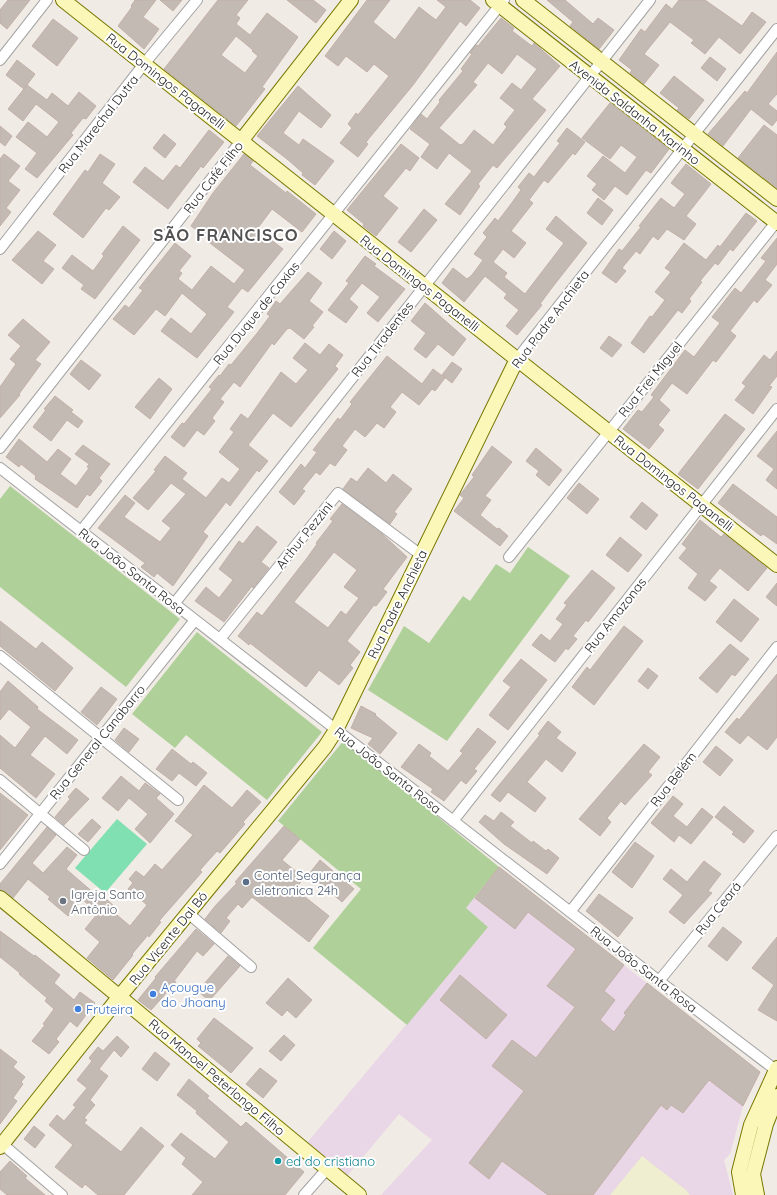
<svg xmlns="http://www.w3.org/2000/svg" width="777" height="1195" viewBox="0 0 777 1195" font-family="Quicksand,sans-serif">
<rect width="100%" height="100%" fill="#f0ebe5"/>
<!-- industrial -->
<path fill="#e9d6e7" d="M499,867L760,1072L743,1106L730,1154L724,1160L733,1195H381L432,1140L399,1114L347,1176L307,1143L488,927L466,908Z"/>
<!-- farmland -->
<path fill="#efeed0" d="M642,1156L686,1190L690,1195H610Z"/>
<!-- forest -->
<path fill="#afd099" d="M10,486L180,619L126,687L0,587V499Z
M528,547L570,576L447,741L368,690L404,626L429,643L463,596L470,601L496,564L510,573Z
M197,632L322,732L267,800L186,735L175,748L132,714Z
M344,740L499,867L466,908L488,927L407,1025L313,948L361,889L278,821Z"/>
<!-- pitch -->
<path fill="#81e0b1" d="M117,819L147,844L105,893L75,868Z"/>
<!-- building -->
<path fill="#c4bab4" stroke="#c2b0a7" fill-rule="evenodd" d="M8,0H30L7,29L0,23V10Z
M135,0H156L143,17L159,29L144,49L118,26L132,7L131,6Z
M160,0H182L173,11Z
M218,0H248L236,15L240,18L236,24L250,35L267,13L298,37L262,87L265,89L236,126L164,69ZM236,36L253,50L252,51L258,56L245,73L221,55Z
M287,0H313L326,10L316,23Z
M367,0H390L373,22L395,40L419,7L436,20L446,7L437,0H470L480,8L466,26L460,21L413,85L366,142L368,144L358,157L340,143L352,128L348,124L356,113L358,115L389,76L374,64L367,72L346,56L338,66L325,56Z
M547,0H565L593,24L598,18L614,30L599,49L570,26L573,22Z
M679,0H705L742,26L752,12L766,22L740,54L719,37L705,54L691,43L694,40L670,22L644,54L659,65L644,84L630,73L632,70L619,60L641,29L645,32L666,4L672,9Z
M501,18L514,28L512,31L532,46L534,43L560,66L532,99L546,110L497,168L493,165L478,184L480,186L460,215L445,204L472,171L449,153L437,169L421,157L430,144L410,129L421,114L427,119L440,102L439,100L463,71L461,69L472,54L470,53L476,45L478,46ZM517,54L537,69L521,90L512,83L500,98L515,110L504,124L507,127L493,145L474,130L463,144L460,145L439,128L477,85L473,82L488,63L502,74Z
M53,19L78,38L57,66L32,46Z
M777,52V94L768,104L777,111V120L772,126L751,109L723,146L708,134L745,91L747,93Z
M710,57L726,69L717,81L701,68Z
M17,60L35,74L24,89L6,75Z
M674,76L704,100L689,119L677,110L679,108L660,93Z
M27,85L47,100L52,93L68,106L79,92L96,106L86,119L83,118L71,133L73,135L37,178L25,169L37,153L16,137L28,122L47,137L59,122L36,104L23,121L8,109Z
M298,86L331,115L321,128L299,111L283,133L299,145L303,139L334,161L315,185L302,175L303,173L287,159L257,136Z
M610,103L669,149L651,173L646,170L627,195L615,186L604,200L592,190L597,184L587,176L603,156L625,173L637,157L621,145L610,159L582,138Z
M764,125L777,135V188L738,158Z
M0,126L12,136L5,146L0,142Z
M567,128L585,142L575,155L573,153L548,183L544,180L529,200L533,203L511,231L526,243L514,258L503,249L493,262L507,273L504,277L525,294L564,243L546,229L556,216L587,243L551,289L540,304L542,305L517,335L506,326L519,310L504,298L507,294L485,276L464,302L442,283L453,268L467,279L472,275L483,260L474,254L487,237L483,233L495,218L498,221L511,204L521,190L518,187L529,173L534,177L560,143L557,141Z
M209,130L224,142L203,168L201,166L168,209L133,182L145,167L163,181L176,165L180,168Z
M164,134L176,144L165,158L153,148Z
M401,144L419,158L410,171L406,168L383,196L398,208L376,236L363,226L364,224L347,210Z
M4,154L20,166L8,181L20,190L6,208L11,212L0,226V159Z
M100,154L115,164L102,183L120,197L109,210L106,208L83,238L53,214L85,170L88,172Z
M244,154L253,161L250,165L286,193L287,191L316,214L302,232L272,209L257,229L283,249L248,292L242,288L227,307L234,312L197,358L161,331L171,318L191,334L207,314L182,293L165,316L156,309L134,335L113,319L125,305L129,308L143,290L139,288L175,243L191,256L179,271L182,273L178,279L192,290L211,266L234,284L245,270L206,240L208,239L191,226L213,193Z
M686,164L711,184L686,216L696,224L684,240L667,229L658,240L653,236L640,254L636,251L622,268L626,271L616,283L602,273L619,249L622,251L641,227L639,226L661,198L674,208L685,194L671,183Z
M598,198L613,210L602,225L587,213Z
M424,209L437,220L411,252L398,242Z
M746,213L757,221L733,251L730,249L718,265L715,263L700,281L702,282L689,299L691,301L682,313L678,310L644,353L631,343L650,316L652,317L665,300L655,292L671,272L665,268L684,243L706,260L718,245L720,247Z
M123,226L140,240L95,299L81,289L84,285L62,268L72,255L93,271L104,256L102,254Z
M38,231L56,245L43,261L54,269L42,284L12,260Z
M334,231L346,241L332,259L320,249Z
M777,238V264L765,280L772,285L757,303L754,300L730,331L736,336L716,362L713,360L687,394L672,383L659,400L670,410L658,425L664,430L649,449L623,429L638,410L642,412L654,397L651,395L685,350L694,357L720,323L712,317L735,288L741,293L766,261L761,258Z
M365,256L376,264L374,266L405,289L378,322L367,313L380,297L362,283L349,299L358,307L346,323L328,310L349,283L346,281Z
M308,272L322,283L309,301L323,312L312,326L314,327L304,339L290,328L287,329L274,345L272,343L240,387L234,382L220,399L224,402L212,418L215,421L204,435L197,430L184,447L171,437L182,423L184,424L212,389L209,387L219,375L220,376L229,364L231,365L258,332L270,316L267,314L276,301L280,304Z
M425,303L466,339L453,356L438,344L426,358L414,349L426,333L411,321Z
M23,319L50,342L35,360L41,364L19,394L20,395L0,418V387L16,364L10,359L21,346L8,335Z
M609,336L622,345L612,357L600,348Z
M305,343L320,355L329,344L343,355L335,366L338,369L291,427L273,413L248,445L268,461L259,472L257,470L230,506L226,502L203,532L208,536L173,586L157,573L154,577L141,567L145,563L98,528L125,495L135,503L124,517L160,542L171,528L162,521L186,494L171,483L148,510L133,498L156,471L154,470L165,456L187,473L182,479L206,498L222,478L229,483L240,469L219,452L234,432L230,429L241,414L248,419L281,372L296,384L308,370L293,358Z
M777,351V376L769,386L772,387L753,414L735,400L746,386L742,383L764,355L770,360Z
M387,356L422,384L433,369L445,378L435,391L432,389L419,405L402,392L390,407L396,412L384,428L377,423L365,437L355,429L342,446L347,450L335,466L330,463L320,475L316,472L302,489L305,491L294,505L279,492L301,464L305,468L317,452L313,450L338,418L340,420L352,404L350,402Z
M81,360L101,375L89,390L70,374Z
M452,362L462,369L452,383L442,375Z
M159,378L172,389L150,419L135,407Z
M55,396L73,410L71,412L83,421L78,428L67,420L51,441L33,427L46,410L44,409Z
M725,414L745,429L698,489L678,474Z
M777,431V489L766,480L774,469L757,456Z
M19,439L47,462L58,449L71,459L60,474L76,486L89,468L87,467L89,464L75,454L83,445L110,464L99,478L102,481L90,496L87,494L77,508L35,479L36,476L21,464L19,467L6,457Z
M492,446L512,462L485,496L491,500L480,515L497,529L499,528L508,536L500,546L454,511L464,498L460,495L474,477L472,475Z
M536,448L562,470L549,486L536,475L539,471L526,461Z
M368,468L386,483L393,474L412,489L394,512L397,514L390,524L343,489L351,478L357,482Z
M579,483L599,499L587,514L567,498Z
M733,484L777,517V544L763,534L761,536L718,503Z
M642,502L658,515L646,530L630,517Z
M342,504L382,534L407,557L383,589L387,592L376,606L374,605L347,641L360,652L350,665L353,668L339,685L319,670L306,687L250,643L249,645L238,636L257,612L262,616L307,558L317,544L316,543L333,521L330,519ZM334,552L357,570L344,587L359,598L346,615L341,611L328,628L294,602Z
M700,520L721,537L724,534L767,568L748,591L720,568L709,581L717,587L705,601L688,588L698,574L679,558L687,548L682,544Z
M257,526L277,542L261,562L269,568L253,588L252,586L224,622L195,601L206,587L219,598L233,580L219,569L239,541L243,544Z
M620,537L642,555L628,572L606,555Z
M592,570L615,588L588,622L586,620L573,636L577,639L568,650L566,648L555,662L532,645L541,634L550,641L563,624L556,619L567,605L564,603Z
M777,583V606L766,597Z
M734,599L759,619L741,642L716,622Z
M0,621L36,649L42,642L73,668L55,691L0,646Z
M624,626L643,641L594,705L572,687L587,667L590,670Z
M730,644L749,659L735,676L732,674L717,693L699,678Z
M521,659L547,680L508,730L489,715L511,687L503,681Z
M648,668L658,676L648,689L638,681Z
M777,674V737L767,750L748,735L740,744L725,732L737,718L739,720Z
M8,681L38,707L37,709L78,740L67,754L45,736L30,755L55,774L36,798L0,768V735L15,748L31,727L9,709L0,720V692Z
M101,687L117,699L97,725L81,712Z
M361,706L376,714L375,715L397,733L380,754L368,744L373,738L351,728Z
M548,721L561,732L556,738L576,753L562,772L546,759L527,782L546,798L535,812L508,792L500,802L491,795L540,735L538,734Z
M124,728L139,739L129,752L115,740Z
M478,728L496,742L474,769L477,771L466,784L461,780L444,801L431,792L433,789L401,767L419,744L431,753L429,756L448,771L463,753L460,751Z
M644,744L660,757L648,772L652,775L625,805L621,801L607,818L611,822L600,836L579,819Z
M716,746L733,760L720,776L703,762Z
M172,749L191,764L193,762L207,773L196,786L179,773L172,781L156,769Z
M121,776L139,791L145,783L160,794L156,798L174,814L150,843L135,829L148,814L129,798L118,811L102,798Z
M204,785L232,808L247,790L261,802L243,822L245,824L220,853L217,851L200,870L202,872L159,921L161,922L149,937L148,935L132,954L133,955L113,980L87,958L100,942L85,929L98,913L82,899L68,916L48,899L50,897L28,879L13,898L0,890V884L47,827L56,835L32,863L43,873L67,847L77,855L66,869L102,900L104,897L115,907L111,910L130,926L147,905L128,889L133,883L129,879L136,871L144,877L155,864L162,870L193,835L175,821Z
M76,788L89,799L64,825L55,817L70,799L68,797Z
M0,793L28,815L0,850Z
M673,796L683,804L673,816L687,827L702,808L713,817L691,844L679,835L674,842L651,823Z
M724,806L754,831L744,843L732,834L734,832L715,817Z
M501,812L514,822L510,826L532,843L533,841L546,851L548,849L559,858L547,874L504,844L479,822L485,815L494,821Z
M92,819L101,827L88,842L78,834Z
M284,826L300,839L282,860L304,878L295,889L329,916L309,942L252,897L242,908L238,904L226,918L230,921L221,933L205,919L216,905L237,883L235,882Z
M635,842L654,856L632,888L612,872Z
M320,860L354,889L342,902L309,874Z
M704,861L721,874L708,891L712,893L684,924L669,912L683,895L663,879L671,869L687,882Z
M499,867L624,965L604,991L615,1000L600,1020L614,1032L626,1015L624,1013L647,983L760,1072L743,1106L709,1080L683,1113L671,1105L667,1110L661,1105L593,1195H548L502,1161L489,1179L469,1163L524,1091L492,1066L512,1040L536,1058L575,1007L547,986L576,949L528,912L515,929L475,898Z
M599,894L633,918L618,937L586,911Z
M723,927L742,942L727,961L708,946Z
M196,929L214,944L203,956L197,951L174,981L176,982L151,1010L138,1000L156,978L155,977Z
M0,931L34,956L35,955L60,975L54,983L74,1000L80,992L95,1003L77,1027L70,1021L56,1039L59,1042L49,1054L32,1041L45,1025L43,1024L54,1009L45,1001L47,998L19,974L20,973L0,957Z
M777,937V1021L758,1010L774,985L752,968Z
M228,956L240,966L209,1001L198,991Z
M460,975L507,1015L486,1039L440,1000Z
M288,978L312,1000L296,1018L287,1010L282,1016L266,1003Z
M214,1018L253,1048L231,1073L198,1046L201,1043L197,1039Z
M284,1035L295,1045L281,1061L269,1051Z
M117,1036L129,1047L121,1057L114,1050L99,1069L108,1076L90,1100L95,1105L84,1118L87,1120L84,1123L121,1152L141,1127L164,1146L124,1195H98L85,1184L82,1188L55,1167L73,1145L49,1125L57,1115L64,1121L76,1107L73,1105L87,1088L77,1080L92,1061L89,1058L98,1047L103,1051Z
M0,1049L17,1062L13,1067L25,1077L21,1082L23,1084L13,1098L17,1101L0,1124Z
M155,1052L170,1064L157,1081L142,1069Z
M260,1068L277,1081L263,1098L246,1084Z
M189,1079L209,1096L207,1098L241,1127L246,1122L304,1172L285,1195H192L203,1182L182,1164L186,1158L171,1145L181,1133L215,1159L229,1142L196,1113L197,1111L177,1095Z
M34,1126L45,1135L35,1148L24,1139Z
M10,1161L27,1176L25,1178L45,1195H7L0,1189V1172Z"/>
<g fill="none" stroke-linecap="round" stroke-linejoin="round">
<!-- street casing -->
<g stroke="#a3a3a3" stroke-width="12">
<path id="street" d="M0,60L47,0
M0,249L144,64L197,0
M517,359L777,29
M0,448L241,141
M0,468L659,981L777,1071
M81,531L504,0
M509,557L777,221
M174,604L650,0
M220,639L338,493L421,555
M0,656L178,800
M0,780L84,850
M453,821L777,409
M0,864L195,620
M570,912L777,647
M188,913L251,967
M659,981L777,836
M0,1142L62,1195
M304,1195L327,1169"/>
</g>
<!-- secondary casing -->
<g stroke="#787803" stroke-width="16">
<path id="secondary" d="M63,0L777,565
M493,0L777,223
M523,0L777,199
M241,141L351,0
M0,898L359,1195
M0,1147L120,996L325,747L336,730L517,359
M743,1195L739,1172L751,1125L777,1068
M757,1195L753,1174L766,1124L777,1096"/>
</g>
<!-- street -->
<use href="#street" stroke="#fff" stroke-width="10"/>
<!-- secondary -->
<use href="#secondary" stroke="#faf7b8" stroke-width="14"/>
</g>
<!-- markers -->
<circle fill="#5c6f8a" stroke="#fff" stroke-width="1.5" cx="246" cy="882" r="4"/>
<circle fill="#6b7280" stroke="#fff" stroke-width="1.5" cx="63" cy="901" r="4"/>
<g fill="#3f7fe0" stroke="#fff" stroke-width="1.5">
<circle cx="153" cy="994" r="4"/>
<circle cx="78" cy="1009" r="4"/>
</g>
<circle fill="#0f9aa8" stroke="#fff" stroke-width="1.5" cx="278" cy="1161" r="4"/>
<g text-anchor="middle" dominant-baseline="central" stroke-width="4" stroke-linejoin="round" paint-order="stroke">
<!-- street labels -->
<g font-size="13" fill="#1f1f1f" stroke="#fff">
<text transform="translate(166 81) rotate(38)">Rua Domingos Paganelli</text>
<text transform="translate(635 112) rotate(38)">Avenida Saldanha Marinho</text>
<text transform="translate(98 124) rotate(-52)">Rua Marechal Dutra</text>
<text transform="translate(213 177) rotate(-52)">Rua Café Filho</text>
<text transform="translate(420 283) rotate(38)">Rua Domingos Paganelli</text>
<text transform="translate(256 313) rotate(-51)">Rua Duque de Caxias</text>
<text transform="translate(550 319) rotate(-53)">Rua Padre Anchieta</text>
<text transform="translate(382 339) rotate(-52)">Rua Tiradentes</text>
<text transform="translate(650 379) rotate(-51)">Rua Frei Miguel</text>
<text transform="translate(674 483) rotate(38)">Rua Domingos Paganelli</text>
<text transform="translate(304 535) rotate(-51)">Arthur Pezzini</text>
<text transform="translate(132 571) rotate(38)">Rua João Santa Rosa</text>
<text transform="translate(397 604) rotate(-64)">Rua Padre Anchieta</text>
<text transform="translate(615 615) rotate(-52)">Rua Amazonas</text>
<text transform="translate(97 742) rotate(-51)">Rua General Canabarro</text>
<text transform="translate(388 770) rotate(38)">Rua João Santa Rosa</text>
<text transform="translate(673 779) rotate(-52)">Rua Belém</text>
<text transform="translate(718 908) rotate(-51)">Rua Ceará</text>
<text transform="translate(168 938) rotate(-51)">Rua Vicente Dal Bó</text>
<text transform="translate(644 969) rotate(38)">Rua João Santa Rosa</text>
<text transform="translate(217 1077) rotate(40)">Rua Manoel Peterlongo Filho</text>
</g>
<!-- service labels -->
<g font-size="13" fill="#4e5e75" stroke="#fff" text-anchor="start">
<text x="254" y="875">Contel Segurança<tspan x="254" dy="15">eletronica 24h</tspan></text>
</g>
<!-- worship labels -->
<g font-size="13" fill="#5b616d" stroke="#fff" text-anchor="start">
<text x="71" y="894">Igreja Santo<tspan x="71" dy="15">Antônio</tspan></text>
</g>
<!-- shop labels -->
<g font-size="13" fill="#366cbe" stroke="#fff" text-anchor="start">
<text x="161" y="987">Açougue<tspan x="161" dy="15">do Jhoany</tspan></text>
<text x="86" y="1009">Fruteira</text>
</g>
<!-- culture labels -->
<g font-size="13" fill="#0d838f" stroke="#fff" text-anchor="start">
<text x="286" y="1161">ed do cristiano</text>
</g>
<!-- district labels -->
<g font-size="17" font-weight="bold" letter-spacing="1" fill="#525252" stroke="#fff">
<text x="226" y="234">SÃO FRANCISCO</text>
</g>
</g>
</svg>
